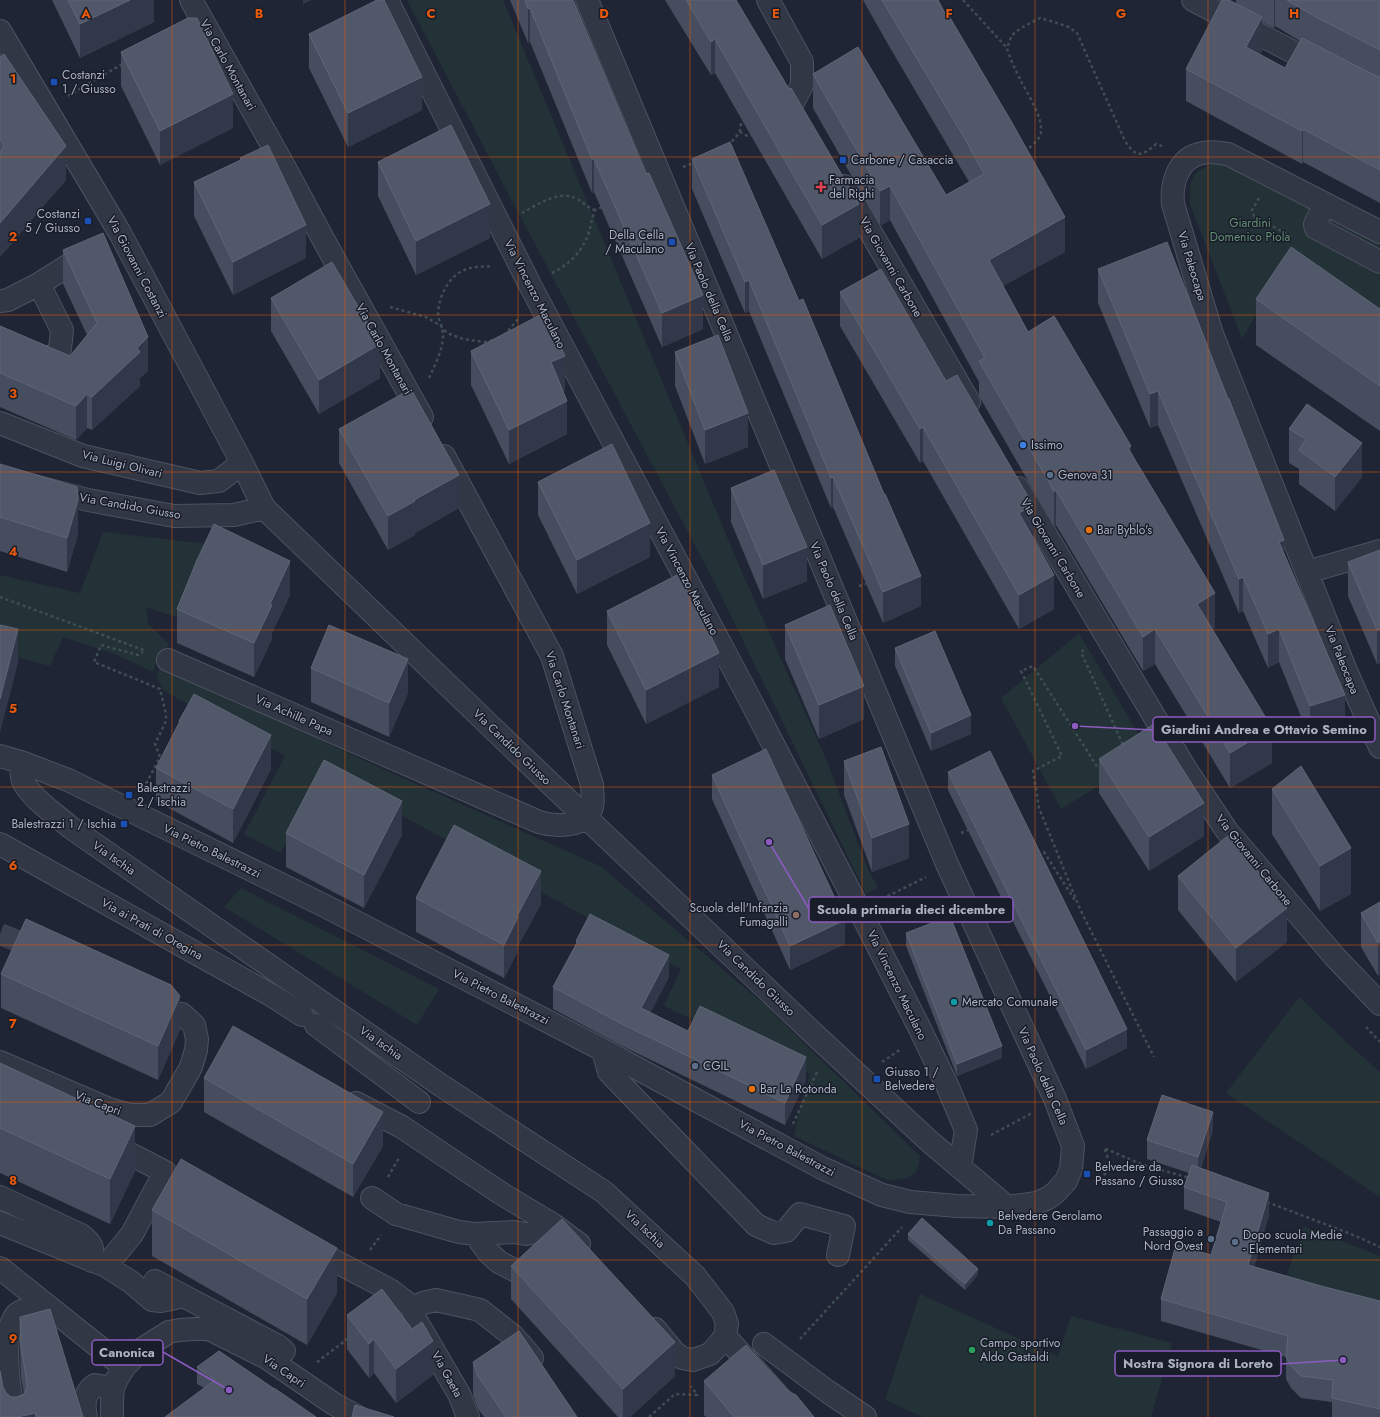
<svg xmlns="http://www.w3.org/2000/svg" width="1380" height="1417" viewBox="0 0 1380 1417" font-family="Jost,sans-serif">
<rect width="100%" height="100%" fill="#1f2534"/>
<!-- green -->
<path fill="#223236" d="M407,0H503L740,568L826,759L868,869L878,888L866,894L716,585L509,195Z
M1212,164L1228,165L1380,244V312L1288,259L1242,339L1190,204C1190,180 1189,174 1212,164Z
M103,532L208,544L182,619L146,607L148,624L170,645L159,655L153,672L115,654L63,637L50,666L0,653V575L80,593Z
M1079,633L1150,754L1061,809L1001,698Z
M161,666L376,766L600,866L766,1006L920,1156L919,1164L915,1173L907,1178L889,1181L794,1136L802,1099L810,1074L664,1006L681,969L321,771L281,853L244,834L285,756L164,691L156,677Z
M241,888L439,989L417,1025L224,907Z
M1299,997L1356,1051L1380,1072V1197L1226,1093Z
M1304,1226L1380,1256V1317L1283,1285Z
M920,1294L1058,1356L1071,1316L1172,1343L1151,1417H923L885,1400Z"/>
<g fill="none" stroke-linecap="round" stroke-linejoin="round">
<!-- minor-tunnel -->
<path stroke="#3b4150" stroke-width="22" stroke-dasharray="22 11" stroke-linecap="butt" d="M0,934L45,952"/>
<!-- minor casing -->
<g stroke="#4d5260" stroke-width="24">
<path id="minor" d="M191,0L285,168L328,248L422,417
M387,0L530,285L747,694L859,909L919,1027L947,1085L966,1130L960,1167
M768,0L802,62V85L794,101
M1193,0L1320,66
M0,31L120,233L242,463L264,508L534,768L814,1034L929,1141L1007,1207
M844,186L969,402
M1325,204L1315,224L1316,228L1380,262
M1380,232L1228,154C1219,153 1211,151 1203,153C1178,157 1171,183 1173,204L1212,334L1346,671L1380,747
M0,301L8,300L39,284L88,253
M0,344L35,356L52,358L60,349L62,330L39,284
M0,423L83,456L200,483L219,481L242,463
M0,477L88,500L174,516L234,515L264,508
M1018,488L1185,768L1227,831L1335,957L1380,1004
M1307,572L1380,551
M168,660L539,822C555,827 586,828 592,807C594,800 592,792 592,785L552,656L444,456
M0,756L21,762L68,780L323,905L603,1050L822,1168L882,1195L910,1202L957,1206L1007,1207L1037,1203L1048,1198L1056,1192L1066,1181L1071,1169L1073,1146L1055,1099L947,864L587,0
M21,762C21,768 21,775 23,781C31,798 56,815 70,827L439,1084L604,1192L695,1276L723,1312L727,1324L725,1336L721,1342L710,1354L693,1360L682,1358L674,1352L655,1329
M0,844L271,995L302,1015
M316,1025L419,1102
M603,1050L609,1072L756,1225L774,1233L786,1231L800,1214L844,1226L838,1255
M0,1062L109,1109L130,1115H150L171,1102L191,1067L196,1050L197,1039L194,1025L182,1014
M356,1103L402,1127L502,1194L552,1224L579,1244
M0,1197L81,1235C93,1244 93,1247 92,1261
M372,1198L396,1214L459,1232L475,1234L514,1232L526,1234L540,1231L552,1224
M0,1223L106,1266L131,1282L152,1300L161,1301L184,1296
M475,1234L488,1252L499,1262L522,1274
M310,1248L390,1290L414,1308
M106,1266L132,1234L165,1172L107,1142
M0,1268L124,1367
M155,1281L278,1346L284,1351
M725,1336L797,1417
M764,1344L827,1391L865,1417
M15,1417C9,1391 0,1333 17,1314C24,1309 34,1306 42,1302
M86,1417C83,1405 84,1393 95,1385L113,1388
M112,1417V1400L113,1388L117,1379L124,1367L142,1349L169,1332L180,1330L195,1329H209L267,1358L334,1404L358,1417
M468,1417L459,1394L414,1317V1308L423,1303L436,1300L480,1310L513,1336L523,1347L532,1358"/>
</g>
<!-- path -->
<path stroke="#3e4e53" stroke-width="2.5" stroke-dasharray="3 3" stroke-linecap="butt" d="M963,0L1007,48
M68,96L124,63
M740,132V126L744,120
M728,146L740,132C744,135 748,137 753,135
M1024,151C1031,147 1041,139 1041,131C1042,114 1027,94 1020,79C1015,69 1010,59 1007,48L1012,35L1021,28L1040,18L1054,22L1069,27L1077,33L1125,141C1136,157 1140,158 1156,144L1165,147
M683,167L694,163
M1259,198L1252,210L1254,216L1292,237
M522,213C537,205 559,189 577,199C585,203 586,207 595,210
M552,273C569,265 583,251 589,232C591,225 592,218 595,210L603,207
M390,307L426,317L441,326L447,333L463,339L484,342L494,340
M504,335L519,318
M429,378C435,365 442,352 443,337C444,329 438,321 438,313C439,295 450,274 467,269C475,266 484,267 492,266
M859,586L866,584
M0,597L146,651
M1084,650L1081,652L1124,747
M1102,767L1098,768L1033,666L1021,671L1062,756L1033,771L1039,808L1080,909L1154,1057
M141,787L147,782L160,757L155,744L166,721V714L160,689L94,662L101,645L138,655L143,652
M961,833L968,830
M1039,856L1044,852L1076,902
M882,899L926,877
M995,908L1007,903
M1366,1027L1380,1042
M882,1062L901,1049
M793,1124L817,1072
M991,1135L1032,1113
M1112,1169L1104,1148L1143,1165L1190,1178
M388,1177L400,1156
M1094,1182L1112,1169L1143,1165
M1267,1202L1351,1234L1380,1247
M370,1250L381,1235
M800,1339L902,1227
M317,1362L350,1337
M649,1417L675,1394L697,1395L691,1386"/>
<!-- minor -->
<use href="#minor" stroke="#323745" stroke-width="22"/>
</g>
<!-- wall -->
<path fill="#454d5e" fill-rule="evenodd" d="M52,0H154V22L80,58Z
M510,0H573L703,329L662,347L594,192L592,193L530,42L528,43Z
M665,0H736L859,238L822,259L715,73L711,75Z
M863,0H938L1065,252L1003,286L1028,332L1131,452L1215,628L1212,629L1272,763L1230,788L1155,664L1143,671L1056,525L1054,526L1050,519L979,396V382L890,220L880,226L813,108V74L946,195L969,182L889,46Z
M1236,0H1380V203L1303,162L1302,164L1186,101V69L1236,3ZM1262,22L1274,28L1275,26L1300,41L1285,68L1260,54L1262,50Z
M309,34L422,110L348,147L309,68Z
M121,52L233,128L160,165L121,86Z
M0,57L66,180L0,257Z
M240,158L306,258L233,295L194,216V182L240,160Z
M692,159L921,606L883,623L833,507L831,508L749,311L745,313L692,189Z
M378,162L490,238L416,275L378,196Z
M63,250L148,371L140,378V386L92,430L87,428L76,440L0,407V326L70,356L87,335L63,284Z
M1098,269L1228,399L1284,555L1345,729L1310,739L1279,662L1268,668L1243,611L1239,613L1158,425L1150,428L1098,303Z
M840,292L1054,609L1019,629L923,461L920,463L840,326Z
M271,298L380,378L319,414L271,331Z
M1256,299L1380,309V431L1256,345Z
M471,351L565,390L563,391L567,434L509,464L471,385Z
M675,352L748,447L705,464L675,386Z
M1307,404L1362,477L1335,511L1299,484V469L1289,463V429Z
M339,429L459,508L415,533V535L388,550L339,463Z
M0,464L78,534L67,572L0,551Z
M538,482L650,557L577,594L538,515Z
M731,488L807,581L763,599L731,522Z
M1380,550V663L1377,664L1348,596V562Z
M290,595L272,633V639L254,677L177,643V609Z
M607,611L719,687L646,724L607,645Z
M785,625L864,719L819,739L785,659Z
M895,648L971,734L931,751L895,666Z
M311,668L408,693L389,737L311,702Z
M179,721L271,769L233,843L156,801V768L179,723Z
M1099,759L1204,836L1149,871L1099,793Z
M844,761L909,858L872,872L844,795Z
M948,772L1127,1048L1086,1069L948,790Z
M712,775L845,944L790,970L712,799Z
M1272,789L1351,894L1320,911L1272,834Z
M286,833L402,835L364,908L286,867Z
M1178,876L1287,942L1236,982L1178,910Z
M416,898L541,904L518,946V951L504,978L416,932Z
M1380,902L1378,976L1361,947V913Z
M906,933L1002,1058L957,1076L906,946Z
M576,941L669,977L650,1013L688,1031L806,1080L785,1125L622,1046L553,1009V987L576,944Z
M1,974L180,1030L158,1080L1,1008Z
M0,1063L135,1171L110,1224L0,1173Z
M204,1078L383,1146L353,1197L204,1112Z
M1213,1130L1201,1168L1269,1215L1254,1267L1321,1286L1380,1301V1417H1332V1402L1301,1398L1291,1388L1286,1379V1357L1161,1321V1299L1211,1255L1221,1222L1184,1209V1187L1189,1173L1147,1159V1140Z
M152,1210L337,1293L307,1345L152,1256Z
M908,1234L978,1275L965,1290L908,1240Z
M511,1266L675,1376L630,1417H618L511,1299Z
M347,1315L433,1375L396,1403L374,1373L369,1378L347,1349Z
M20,1317L83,1417H0L3,1387L6,1393L11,1397H17L24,1394L21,1377L20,1349Z
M473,1362L577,1417H484L478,1409L473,1395Z
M197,1367L273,1389L204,1388L197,1384Z
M704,1381L788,1391L814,1417H706L704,1415Z"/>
<!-- shaded-wall -->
<path fill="#313849" d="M130,0H154V22L80,58V24Z
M303,0H312L303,4Z
M1274,0H1275V26L1274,28Z
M530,8V42L528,43V9Z
M1262,17V50L1246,80V47Z
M715,39V73L711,75V42Z
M422,77V110L348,147V113Z
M233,94V128L160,165V131Z
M1303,129V162L1302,164V131Z
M66,146V180L0,257V223Z
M592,159H594V192L592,193Z
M890,186V220L880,226V191Z
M490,204V238L416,275V241Z
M859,204V238L822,259V225Z
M1065,217V252L989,294V260Z
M306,225V258L233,295V262Z
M749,280V311L745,313V282Z
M703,295V329L662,347V313Z
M148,337V371L140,378V386L92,430V397L137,348Z
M380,344V378L319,414V380Z
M565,356V390L551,396V362Z
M1158,391V425L1150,428V394Z
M87,394V428L76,440V406Z
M567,401V434L509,464V430Z
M748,413V447L705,464V430Z
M923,427V461L920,463V429Z
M1362,443V477L1335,511V477Z
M1131,446V481L1128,448Z
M459,475V508L415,533V535L388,550V516L414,500Z
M833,477V507L831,508V478Z
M1056,490V525L1054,526V492Z
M78,500V534L67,572V538Z
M1033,505V539L1019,513Z
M650,523V557L577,594V560Z
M1284,540V574L1279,542Z
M807,547V581L763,599V565Z
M290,561V595L272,633V639L254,677V643L270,604Z
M1054,575V609L1019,629V595Z
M921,576V606L883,623V592Z
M1243,577V611L1239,613V579Z
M1215,593V628L1197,638V604Z
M18,629V663L0,733V699Z
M1155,629V664L1143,671V637Z
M1279,629V662L1268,668V634Z
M1377,630H1380V663L1377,664Z
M719,653V687L646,724V690Z
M408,659V693L389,737V703Z
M864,686V719L819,739V705Z
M1345,695V729L1310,739V706Z
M971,715V734L931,751V733Z
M1272,728V763L1230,788V753Z
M271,735V769L233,843V809Z
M402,801V835L364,908V875Z
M1204,803V836L1149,871V837Z
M909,824V858L872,872V838Z
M1351,848V894L1320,911V866Z
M541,871V904L518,946V951L504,978V945L517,916Z
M1287,908V942L1236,982V948Z
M845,920V944L790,970V946Z
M1380,942V975L1378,976V943Z
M669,955V977L641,1031V1008Z
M180,996V1030L158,1080V1046Z
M1127,1029V1048L1086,1069V1050Z
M1002,1046V1058L957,1076V1064Z
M806,1057V1080L785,1125V1103Z
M383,1112V1146L353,1197V1164Z
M1213,1112V1130L1198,1176V1157Z
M135,1126V1171L110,1224V1179Z
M1269,1193V1215L1248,1287V1265Z
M337,1248V1293L307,1345V1299Z
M978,1269V1275L965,1290V1284Z
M374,1339V1373L369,1378V1344Z
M433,1341V1375L396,1403V1369Z
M675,1342V1376L630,1417H623V1389Z
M35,1413V1417H18Z"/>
<!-- building -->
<path fill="#505869" stroke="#5e6677" d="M68,0H130L80,24Z
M377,0H384L422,77L348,113L309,34Z
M525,0H573L646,174L649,173L703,295L662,313L594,159H592L530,8L528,9Z
M686,0H736L789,89L791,88L859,204L822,225L715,39L711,42Z
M882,0H938L947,17L949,16L1011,121L1065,217L989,260L1028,332L1054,316L1131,446L1128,448L1215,593L1197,604L1272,728L1230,753L1155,629L1143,637L1056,490L1054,492L1050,484L979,361L985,358L890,186L880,191L813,74L858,47L946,195L984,174L965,139Z
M1222,0H1229L1262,17L1246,47L1285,68L1302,38L1374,75L1380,77V170L1303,129L1302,131L1186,69Z
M1287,0H1380V50L1314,16Z
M188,18H197L233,94L160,131L121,52Z
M4,54L66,146L0,223V152L4,146L0,138V57Z
M451,125L490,204L416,241L378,162Z
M730,142L799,301L803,299L884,494H885L921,576L883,592L833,477L831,478L749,280L745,282L692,159Z
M268,145L306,225L233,262L194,182L241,160L240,158Z
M103,233L148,337L137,348L140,352L92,397L87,394L76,406L0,373V326L70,356L97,323L63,250Z
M1167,242L1228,399H1229L1284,540L1279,542L1345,695L1310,706L1279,629L1268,634L1243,577L1239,579L1158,391L1150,394L1098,269Z
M1291,247L1380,309V386L1256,299Z
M332,262L380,344L319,380L271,298Z
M881,269L946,381L957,375L1033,505L1019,513L1054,575L1019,595L923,427L920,429L840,292Z
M544,313L565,356L551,362L567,401L509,430L471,351Z
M718,335L748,413L705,430L675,352Z
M411,389L459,475L414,500L415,501L388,516L339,429Z
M1307,404L1362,443L1335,477L1299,450L1306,439L1289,429Z
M612,444L650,523L577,560L538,482Z
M0,464L77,487L78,500L67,538L0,517Z
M774,470L807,547L763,565L731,488Z
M214,524L290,561L270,604L272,605L254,643L177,609L197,560Z
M1380,550V630H1377L1348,562Z
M681,573L719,653L646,690L607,611Z
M830,605L864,686L819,705L785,625Z
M0,625L18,629L0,699Z
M329,625L408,659L389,703L311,668Z
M935,631L971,715L931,733L895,648Z
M194,694L271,735L233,809L156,768L180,721H179Z
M1154,724L1204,803L1149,837L1099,759Z
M881,747L909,824L872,838L844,761Z
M766,749L845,920L790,946L712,775Z
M990,751L1127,1029L1086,1050L948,772Z
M324,760L402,801L364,875L286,833Z
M1301,766L1351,848L1320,866L1272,789Z
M454,825L541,871L517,916L518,917L504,945L416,898Z
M1229,835L1287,908L1236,948L1178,876Z
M1380,902V942L1378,943L1361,913Z
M590,914L669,955L641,1008L688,1031L700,1006L806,1057L785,1103L622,1024L553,987L578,941H576Z
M950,916L1002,1046L957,1064L906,933Z
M26,919L171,985L180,996L158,1046L1,974Z
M233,1026L383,1112L353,1164L204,1078Z
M0,1063L135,1126L110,1179L0,1128Z
M1162,1095L1213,1112L1198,1157L1147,1140Z
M181,1159L337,1248L307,1299L152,1210Z
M1192,1165L1269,1193L1248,1265L1321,1286L1380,1301V1409L1332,1398L1333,1380L1301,1376L1291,1366L1286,1357L1288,1336L1161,1299L1176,1245L1211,1255L1227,1202L1184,1187Z
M922,1218L978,1269L965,1284L908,1234Z
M562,1219L675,1342L623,1389L511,1266Z
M382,1289L412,1329L422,1322L433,1341L396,1369L374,1339L369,1344L347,1315Z
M50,1309L83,1417H37L35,1413L18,1417H0V1371L3,1387L6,1393L11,1397H17L24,1394L27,1388V1383L21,1345L20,1317Z
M519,1331L577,1417H506L478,1376L473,1362Z
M746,1345L788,1391L796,1395L814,1417H734L704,1381Z
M219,1351L273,1388L272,1390L274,1388L316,1417H165L215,1380L197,1367Z
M355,1405L394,1417H352Z"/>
<!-- grid -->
<path fill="none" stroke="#e8590c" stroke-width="1" stroke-opacity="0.55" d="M172,0V1417M345,0V1417M518,0V1417M690,0V1417M862,0V1417M1035,0V1417M1208,0V1417M0,157H1380M0,315H1380M0,472H1380M0,630H1380M0,787H1380M0,945H1380M0,1102H1380M0,1260H1380"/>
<!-- markers -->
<g fill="#1a4fb4" stroke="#181d29" stroke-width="1.5">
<rect x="50" y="78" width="8" height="8" rx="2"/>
<rect x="839" y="156" width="8" height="8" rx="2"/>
<rect x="84" y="217" width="8" height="8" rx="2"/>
<rect x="668" y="238" width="8" height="8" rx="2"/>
<rect x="125" y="791" width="8" height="8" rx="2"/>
<rect x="120" y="820" width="8" height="8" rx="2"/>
<rect x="873" y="1075" width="8" height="8" rx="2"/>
<rect x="1083" y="1170" width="8" height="8" rx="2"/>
</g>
<path fill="#e0444e" stroke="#181d29" stroke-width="1.5" d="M819 181h4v4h4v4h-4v4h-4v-4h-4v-4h4z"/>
<circle fill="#3f7fe0" stroke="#181d29" stroke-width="1.5" cx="1023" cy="445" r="4"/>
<g fill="#5c6f8a" stroke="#181d29" stroke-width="1.5">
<circle cx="1050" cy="475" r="4"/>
<circle cx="695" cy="1066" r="4"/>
<circle cx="1211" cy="1239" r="4"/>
<circle cx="1235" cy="1242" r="4"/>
</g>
<g fill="#e8710a" stroke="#181d29" stroke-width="1.5">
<circle cx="1089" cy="530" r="4"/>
<circle cx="752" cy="1089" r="4"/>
</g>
<circle fill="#8d6e63" stroke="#181d29" stroke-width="1.5" cx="796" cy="915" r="4"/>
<g fill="#0f9aa8" stroke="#181d29" stroke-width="1.5">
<circle cx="954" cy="1002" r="4"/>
<circle cx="990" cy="1223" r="4"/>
</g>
<circle fill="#2e9e5b" stroke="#181d29" stroke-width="1.5" cx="972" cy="1350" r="4"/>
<g text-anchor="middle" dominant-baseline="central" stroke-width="3" stroke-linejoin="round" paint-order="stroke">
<!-- street labels -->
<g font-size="12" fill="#acb2c2" stroke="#181d29">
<text transform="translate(228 65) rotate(61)">Via Carlo Montanari</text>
<text transform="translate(1192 266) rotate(73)">Via Paleocapa</text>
<text transform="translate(137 267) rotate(62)">Via Giovanni Costanzi</text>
<text transform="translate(891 267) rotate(60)">Via Giovanni Carbone</text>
<text transform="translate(709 292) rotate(67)">Via Paolo della Cella</text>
<text transform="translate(535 294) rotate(63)">Via Vincenzo Maculano</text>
<text transform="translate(384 349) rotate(61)">Via Carlo Montanari</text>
<text transform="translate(122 464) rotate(14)">Via Luigi Olivari</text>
<text transform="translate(130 506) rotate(10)">Via Candido Giusso</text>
<text transform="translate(1053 548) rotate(59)">Via Giovanni Carbone</text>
<text transform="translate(687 581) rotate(62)">Via Vincenzo Maculano</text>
<text transform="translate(834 591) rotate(67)">Via Paolo della Cella</text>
<text transform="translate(1342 660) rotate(68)">Via Paleocapa</text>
<text transform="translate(565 700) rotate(72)">Via Carlo Montanari</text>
<text transform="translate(294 715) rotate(24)">Via Achille Papa</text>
<text transform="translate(512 747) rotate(44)">Via Candido Giusso</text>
<text transform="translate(212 851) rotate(26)">Via Pietro Balestrazzi</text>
<text transform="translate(114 858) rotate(35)">Via Ischia</text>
<text transform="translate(1254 860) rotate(51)">Via Giovanni Carbone</text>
<text transform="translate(152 929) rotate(29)">Via ai Prati di Oregina</text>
<text transform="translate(756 978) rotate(44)">Via Candido Giusso</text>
<text transform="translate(897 985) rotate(64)">Via Vincenzo Maculano</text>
<text transform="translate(501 997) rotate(27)">Via Pietro Balestrazzi</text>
<text transform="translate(381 1043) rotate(35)">Via Ischia</text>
<text transform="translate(1043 1076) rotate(66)">Via Paolo della Cella</text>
<text transform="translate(98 1103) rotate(21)">Via Capri</text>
<text transform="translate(787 1148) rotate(28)">Via Pietro Balestrazzi</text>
<text transform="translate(645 1229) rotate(43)">Via Ischia</text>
<text transform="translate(284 1371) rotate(34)">Via Capri</text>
<text transform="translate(447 1374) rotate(61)">Via Gaeta</text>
</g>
<!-- poi labels -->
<g font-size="12" fill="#acb2c2" stroke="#181d29" text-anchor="start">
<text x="62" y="75">Costanzi<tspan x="62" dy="14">1 / Giusso</tspan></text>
<text x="851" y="160">Carbone / Casaccia</text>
<text x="829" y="180">Farmacia<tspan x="829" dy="14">del Righi</tspan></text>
<text x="80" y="214" text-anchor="end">Costanzi<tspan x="80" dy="14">5 / Giusso</tspan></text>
<text x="664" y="235" text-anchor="end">Della Cella<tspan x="664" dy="14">/ Maculano</tspan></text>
<text x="1031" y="445">Issimo</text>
<text x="1058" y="475">Genova 31</text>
<text x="1097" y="530">Bar Byblo's</text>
<text x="137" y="788">Balestrazzi<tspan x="137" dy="14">2 / Ischia</tspan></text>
<text x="116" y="824" text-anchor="end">Balestrazzi 1 / Ischia</text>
<text x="788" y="908" text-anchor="end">Scuola dell'Infanzia<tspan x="788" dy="14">Fumagalli</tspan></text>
<text x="962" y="1002">Mercato Comunale</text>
<text x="703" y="1066">CGIL</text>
<text x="885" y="1072">Giusso 1 /<tspan x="885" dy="14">Belvedere</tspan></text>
<text x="760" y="1089">Bar La Rotonda</text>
<text x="1095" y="1167">Belvedere da<tspan x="1095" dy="14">Passano / Giusso</tspan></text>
<text x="998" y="1216">Belvedere Gerolamo<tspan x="998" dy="14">Da Passano</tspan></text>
<text x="1203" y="1232" text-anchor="end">Passaggio a<tspan x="1203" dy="14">Nord Ovest</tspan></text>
<text x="1243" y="1235">Dopo scuola Medie<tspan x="1243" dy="14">- Elementari</tspan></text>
<text x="980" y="1343">Campo sportivo<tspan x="980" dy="14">Aldo Gastaldi</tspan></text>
</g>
<!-- park labels -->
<g font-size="12" fill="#659174" stroke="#181d29">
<text x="1250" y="223">Giardini<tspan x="1250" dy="14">Domenico Piola</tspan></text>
</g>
</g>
<g font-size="13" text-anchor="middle" font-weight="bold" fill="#e8590c" stroke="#181d29" stroke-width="3" stroke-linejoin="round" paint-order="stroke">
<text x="86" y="18">A</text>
<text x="259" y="18">B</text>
<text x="431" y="18">C</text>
<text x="604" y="18">D</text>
<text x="776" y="18">E</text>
<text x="949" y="18">F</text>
<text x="1121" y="18">G</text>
<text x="1294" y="18">H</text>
<text x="13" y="83">1</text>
<text x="13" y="241">2</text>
<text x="13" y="398">3</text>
<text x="13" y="556">4</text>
<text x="13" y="713">5</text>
<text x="13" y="870">6</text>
<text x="13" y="1028">7</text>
<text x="13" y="1185">8</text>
<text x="13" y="1343">9</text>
</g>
<!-- callouts -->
<path fill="none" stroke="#8c5bc0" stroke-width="1.5" d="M1075 726L1153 730M769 842L809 909M229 1390L163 1352M1343 1360L1281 1364"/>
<g fill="#8c5bc0" stroke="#181d29" stroke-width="1.5">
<circle cx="1075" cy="726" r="4"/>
<circle cx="769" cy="842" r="4"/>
<circle cx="229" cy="1390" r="4"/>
<circle cx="1343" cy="1360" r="4"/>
</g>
<g fill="#181d29" stroke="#8c5bc0" stroke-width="1.5">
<rect x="1153" y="717" width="222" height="25" rx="4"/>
<rect x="809" y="897" width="204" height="25" rx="4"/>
<rect x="92" y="1340" width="71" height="25" rx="4"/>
<rect x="1115" y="1351" width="166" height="25" rx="4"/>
</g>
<g font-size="13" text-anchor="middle" font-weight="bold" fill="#acb2c2">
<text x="1264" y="734">Giardini Andrea e Ottavio Semino</text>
<text x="911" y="914">Scuola primaria dieci dicembre</text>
<text x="127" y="1357">Canonica</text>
<text x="1198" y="1368">Nostra Signora di Loreto</text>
</g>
</svg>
